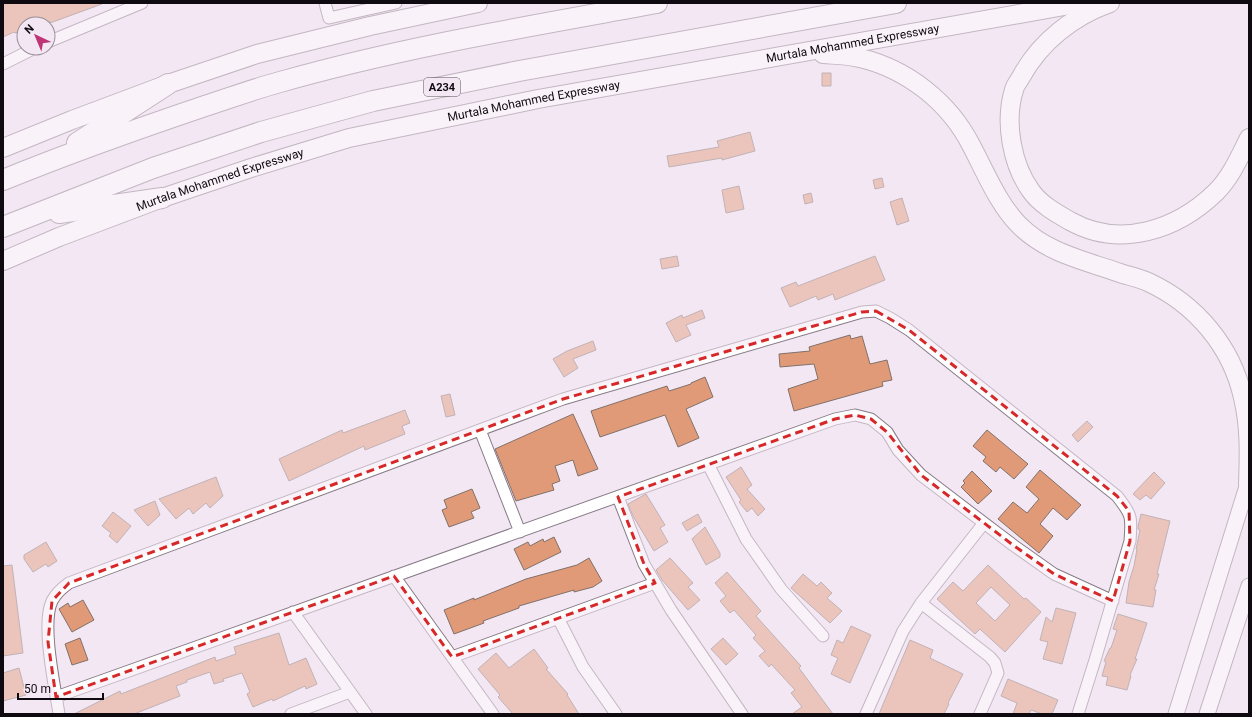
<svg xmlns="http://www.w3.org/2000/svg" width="1252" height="717" viewBox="0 0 1252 717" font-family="Roboto,sans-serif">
<rect width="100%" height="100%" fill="#f4e7f4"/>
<!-- building -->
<path fill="#e19a77" stroke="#80716a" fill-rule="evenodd" d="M3,3H101L102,4L50,23L49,21L40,24H24V30L15,33L14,32L3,37Z
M822,73H831V86H822Z
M750,132L755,151L722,160V158L669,167L667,156L719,147L717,141Z
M882,178L884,187L875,189L873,180Z
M739,186L744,209L726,213L722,190Z
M811,193L813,202L805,204L803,195Z
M902,198L909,221L897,225L890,202Z
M677,256L679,266L662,269L660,259Z
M875,256L885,280L835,300L833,294L818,300L816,296L790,307L781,288L796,282L798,286Z
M702,310L705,318L686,325L691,335L676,342L666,323L682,315L683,318Z
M850,335L851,339L862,336L870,364L887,360L892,380L882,382L883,386L794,411L788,389L818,379L814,364L780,367L779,354L810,351L809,347Z
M593,341L596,350L573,359L578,368L564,377L553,359L567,351Z
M705,377L713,397L686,409L699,438L678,447L665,415L600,437L591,411L667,386L669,391L691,384V383Z
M450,394L455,415L446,417L441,396Z
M405,410L410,423L402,426L405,434L365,450L364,446L289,481L279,459L342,430L343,433Z
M573,414L598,469L578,476L573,460L555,466L560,481L552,484L554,490L516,501L495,449Z
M1087,421L1093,427L1078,442L1072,435Z
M987,430L1028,464L1014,479L1000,467L996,472L983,461L986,457L973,446Z
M741,467L752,485L747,489L765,509L758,516L752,508L747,512L739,502L741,500L726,477Z
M1040,470L1081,505L1067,520L1053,508L1040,524L1053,536L1039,553L998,519L1013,502L1027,513L1039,499L1026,487Z
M972,471L992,491L978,504L961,487L965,483L963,481Z
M1154,472L1165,483L1151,499L1146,495L1140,500L1133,494Z
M216,477L223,496L210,508L206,503L193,514L189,508L176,519L159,499Z
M472,489L480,508L471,512L474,518L449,527L442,510L447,508L444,500Z
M646,494L665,525L660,528L668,542L654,551L633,516L628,504Z
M155,501L160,515L148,526L134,510Z
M113,512L131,526L117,543L109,536L111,533L102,526Z
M698,514L702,522L687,531L682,523Z
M1141,514L1170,521L1157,574H1159L1154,590H1156L1153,607L1126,603L1129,582L1134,566L1137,549H1136L1140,530L1138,529V526Z
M705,527L720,553V557L706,565L692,539Z
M554,537L561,552L524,570L514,549L528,542L530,546L543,539L544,542Z
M46,542L57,561L48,567L46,564L33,572L24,559V555Z
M589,558L602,581L593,587L574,592V590L519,606V608L483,621L484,623L454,634L444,610L474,598V600L526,579L577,565Z
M670,558L693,583L688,587L700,600L688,610L662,580L656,570Z
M12,565L23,653L3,656V566Z
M988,565L1024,599L1026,598L1041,612L1005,652L980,629L975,634L937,599L953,582L963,591ZM991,587L1010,605L995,621L976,603Z
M727,572L761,611L756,616L801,666L799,668L833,714H792L802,707L791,693L795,690L771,664L769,667L759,656L765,651L753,638L756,635L734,610L730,613L720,601L726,596L715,583Z
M803,574L817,586L821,582L832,593L827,598L842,611L830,623L791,588Z
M83,600L94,620L72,632L59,609L68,603L70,607Z
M1056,608L1076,613L1062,664L1043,659L1048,642L1040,640L1046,617L1052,622Z
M1118,614L1147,623L1135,659H1137L1130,675L1131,676L1127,690L1106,685L1108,677L1102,676L1106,662L1104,661L1110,648H1111L1117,630L1113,629Z
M851,626L871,635L850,683L831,674L838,658L831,655L837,640L843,643Z
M279,633L289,665L306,658L317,684L306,689L305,686L273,701L272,699L253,707L247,694L250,692L242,673L223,679L224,681L214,684L210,672L187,680V682L176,686L180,696L134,714H74L120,691L121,694L215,657L216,661L236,654L234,647Z
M80,638L88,660L72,665L65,644Z
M723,638L738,654L726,665L711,649Z
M910,640L933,650L930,658L963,674L948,703L949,704L944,714H879Z
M534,649L548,668L546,669L568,694L567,695L579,714H513L498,697L500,695L478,669L496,653L509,668Z
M19,668L26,695L3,701V673Z
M1008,679L1058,700L1052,714H1042L1031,710L1029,714H1013L1017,703L1001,696Z"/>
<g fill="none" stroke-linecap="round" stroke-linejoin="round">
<!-- minor casing -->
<g stroke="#877b87" stroke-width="13">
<path id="minor" d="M325,3L329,18L396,3
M48,42L142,3
M3,64L35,48
M480,430L520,532
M708,464L746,539L781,589L823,636
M618,497L644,564L671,610L742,714
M394,576L493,714
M921,603L990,657L995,663L998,673L980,714
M293,612L366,714
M558,618L583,667L616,714
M452,657L655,583
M56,697L835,419L855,415L871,419L887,432L898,450L921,475L1013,545L1054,574L1113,601
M59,714C55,687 41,624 52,601C56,593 62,588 69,583L563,399L862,312L876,311L890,318L909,330L1117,496C1132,515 1132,517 1130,541L1095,660L1078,714
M291,714L350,692
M866,714L903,631L921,603L984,523"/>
</g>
<!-- secondary casing -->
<g stroke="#877b87" stroke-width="17">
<path id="secondary" d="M1176,714L1249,480
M1207,714L1249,586"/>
</g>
<!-- trunk casing -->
<g stroke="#877b87" stroke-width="20">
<g id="trunk">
<path d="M1110,3C1073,16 1040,42 1021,77C1019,81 1015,85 1014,90C1004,122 1012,165 1031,191C1040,204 1056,213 1070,221C1120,249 1177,230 1216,192C1231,177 1240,156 1249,138"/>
<path d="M823,54C835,55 848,55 860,58C907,69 949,102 971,145C985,171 998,204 1019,225C1047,253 1083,260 1120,273C1129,276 1139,278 1148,282C1196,304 1232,347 1243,398C1250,427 1249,456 1248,484"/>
<path d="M3,148L72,120L168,84L257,54L370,26L478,3"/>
<path id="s1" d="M3,261L59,237L162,198L251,168L349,138L538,99L1081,3"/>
</g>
</g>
<!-- motorway casing -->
<g stroke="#877b87" stroke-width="22">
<path id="motorway" d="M77,143L168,84
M3,180C69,153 137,129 205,106C230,98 254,89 280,82C403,47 531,26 657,3
M59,213L162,198
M3,227L153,168L261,132L373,101L519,71L896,3"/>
</g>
<!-- minor -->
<use href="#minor" stroke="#fff" stroke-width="11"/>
<!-- secondary -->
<use href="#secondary" stroke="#fff" stroke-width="15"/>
<!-- trunk -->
<use href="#trunk" stroke="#fff" stroke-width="18"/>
<!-- motorway -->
<use href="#motorway" stroke="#fff" stroke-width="20"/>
</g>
<!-- marked area -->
<path d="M0 0H1252V717H0ZM876,311L909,330L1117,496L1129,511L1130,541L1113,601L1054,574L1013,545L921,475L887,432L871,419L855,415L835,419L618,497L644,564L655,583L452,657L394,576L56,697L48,642L52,601L69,583L563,399L862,312Z" fill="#f4e7f4" fill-opacity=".55" fill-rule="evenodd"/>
<path fill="none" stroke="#d62828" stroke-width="3" stroke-dasharray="8 5" stroke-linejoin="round" d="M876,311L909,330L1117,496L1129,511L1130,541L1113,601L1054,574L1013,545L921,475L887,432L871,419L855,415L835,419L618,497L644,564L655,583L452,657L394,576L56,697L48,642L52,601L69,583L563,399L862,312Z"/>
<g text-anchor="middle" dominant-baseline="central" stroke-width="3" stroke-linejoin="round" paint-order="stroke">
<!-- shield labels -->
<rect fill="#f4e7f4" stroke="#544c54" stroke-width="1" x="424" y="78" width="36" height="18" rx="3"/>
<g font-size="11" font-weight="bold" fill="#0f0a0f">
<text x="442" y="87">A234</text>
</g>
<!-- street labels -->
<g font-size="12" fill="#0f0a0f" stroke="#f4e7f4">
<text stroke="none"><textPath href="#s1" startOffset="880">Murtala Mohammed Expressway</textPath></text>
<text stroke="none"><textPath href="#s1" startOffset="556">Murtala Mohammed Expressway</textPath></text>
<text stroke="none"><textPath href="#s1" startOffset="232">Murtala Mohammed Expressway</textPath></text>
</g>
</g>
<!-- border -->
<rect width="1252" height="717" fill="none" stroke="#0f0a0f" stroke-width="8"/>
<!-- north arrow -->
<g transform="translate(36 36) rotate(316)"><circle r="19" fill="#f4e7f4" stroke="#988f98"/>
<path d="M0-3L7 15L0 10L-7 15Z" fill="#bd3574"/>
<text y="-6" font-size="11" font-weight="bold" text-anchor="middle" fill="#0f0a0f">N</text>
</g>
<!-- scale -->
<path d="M18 693v6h85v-6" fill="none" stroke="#0f0a0f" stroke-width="2"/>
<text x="24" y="693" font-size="12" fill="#0f0a0f" stroke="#f4e7f4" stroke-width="3" paint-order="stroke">50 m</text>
</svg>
